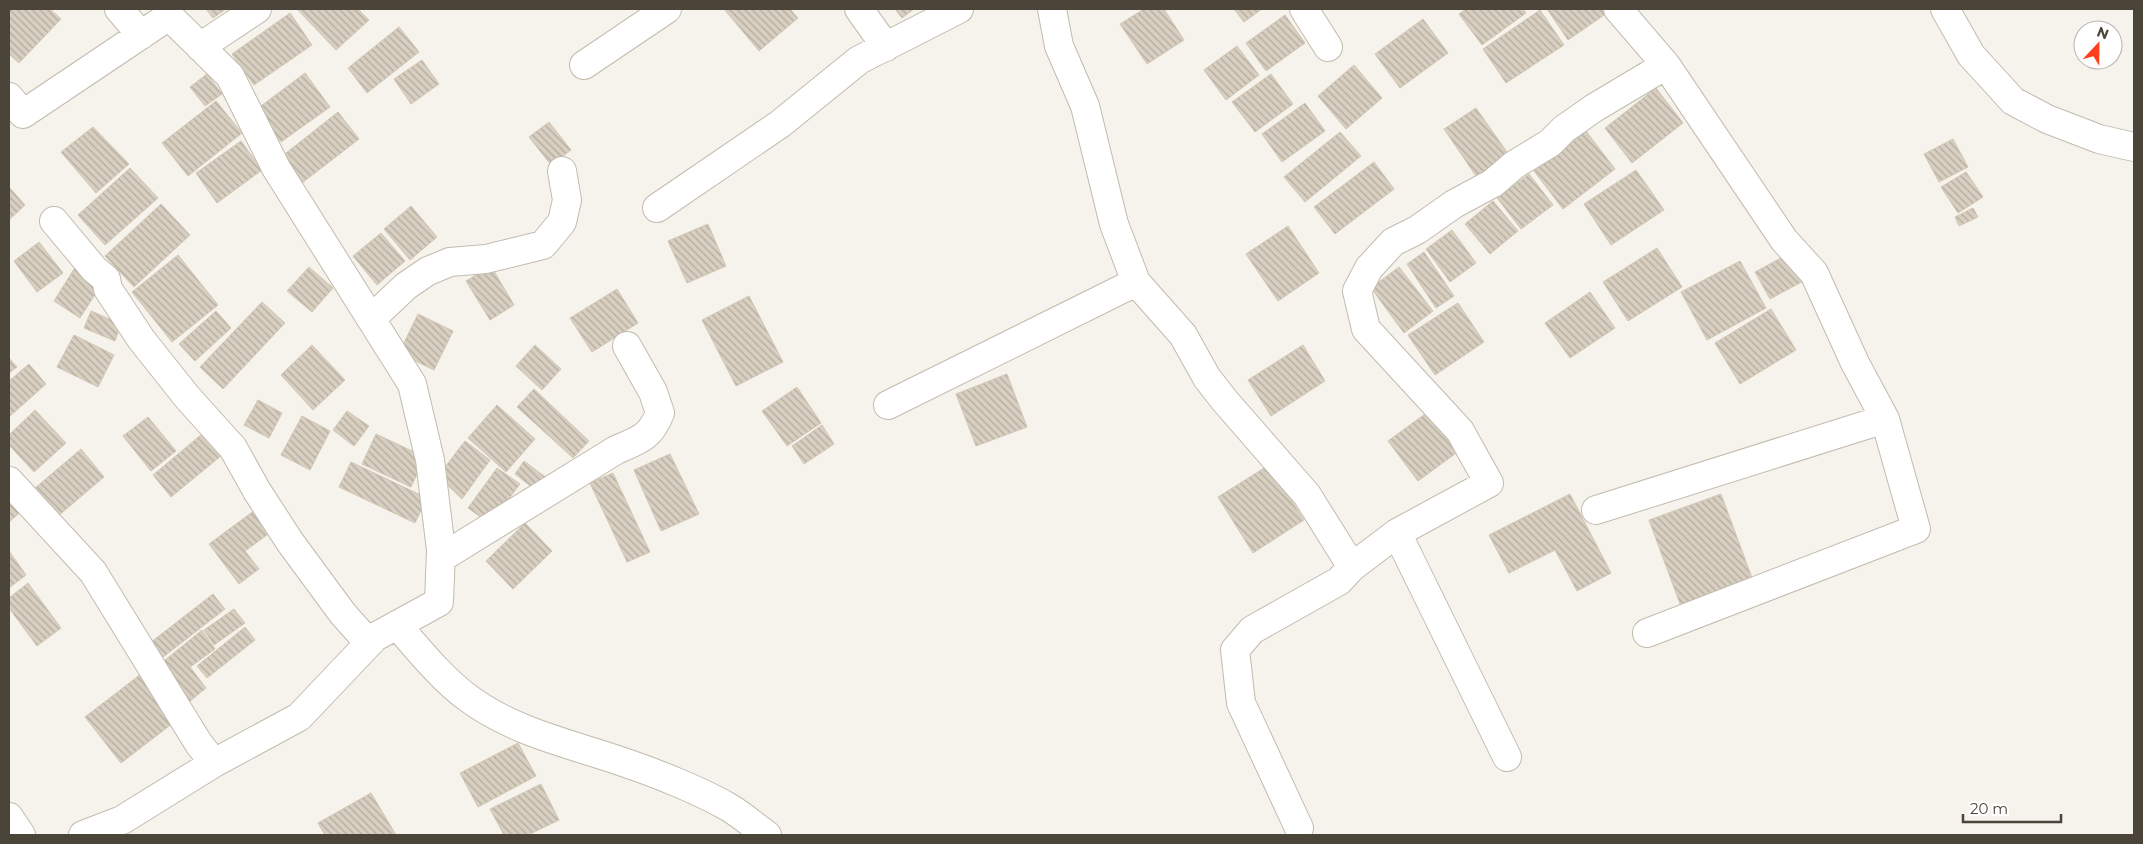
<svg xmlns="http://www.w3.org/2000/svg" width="2143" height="844" viewBox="0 0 2143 844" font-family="Montserrat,sans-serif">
<defs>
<pattern id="building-back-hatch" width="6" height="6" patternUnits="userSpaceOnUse" patternTransform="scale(1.25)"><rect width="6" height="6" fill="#d8cfc1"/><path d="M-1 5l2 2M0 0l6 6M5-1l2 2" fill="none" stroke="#b1aa9e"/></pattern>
</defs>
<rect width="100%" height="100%" fill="#f6f3ec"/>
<!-- building -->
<path fill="url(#building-back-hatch)" stroke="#d3c7b4" d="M9,9H50L61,19L19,63L9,54Z
M206,9H226L213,18Z
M297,9H358L369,20L336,50Z
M724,9H790L798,18L759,51Z
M895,9H914L902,18Z
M1144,9H1164L1184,40L1147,64L1120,24Z
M1234,9H1262L1244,22Z
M1466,9H1523L1526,13L1482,45L1459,14Z
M1547,9H1609L1610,11L1568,40Z
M1540,10L1564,45L1506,83L1483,49Z
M290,13L312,45L254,85L232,54Z
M1285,15L1305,43L1266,71L1246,43Z
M1423,19L1448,53L1400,88L1375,54Z
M399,27L419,52L367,93L348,68Z
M1237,46L1259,75L1226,100L1204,70Z
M422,60L439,84L411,104L394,79Z
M1354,65L1382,98L1346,129L1318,96Z
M305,73L330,107L281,142L257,109Z
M207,74L222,94L205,106L190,87Z
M1271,74L1293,104L1255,132L1232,102Z
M1656,88L1683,123L1632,163L1605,128Z
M216,101L242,133L188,176L162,143Z
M1305,103L1325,131L1282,162L1262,134Z
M1476,108L1509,155L1476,176L1444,129Z
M338,112L359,139L302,183L281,157Z
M549,122L571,150L551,165L529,137Z
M93,127L129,164L96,193L61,152Z
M1586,131L1615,169L1563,209L1534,171Z
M1340,132L1361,156L1305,202L1284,177Z
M1953,139L1968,167L1939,182L1924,154Z
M241,141L262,170L217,203L196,173Z
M1374,162L1394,189L1335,234L1314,207Z
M130,168L158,198L105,245L78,215Z
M1636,170L1664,210L1611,245L1584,204Z
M1966,172L1983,197L1958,213L1941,187Z
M1529,174L1553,205L1521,229L1497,198Z
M9,187L25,205L9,220Z
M1493,201L1518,231L1490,254L1465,224Z
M161,204L190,235L134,287L105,256Z
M411,206L437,237L410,260L384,229Z
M1973,208L1978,217L1959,226L1955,217Z
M708,224L726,266L687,283L668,241Z
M1288,226L1319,273L1278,301L1246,254Z
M1452,230L1476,263L1450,282L1426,249Z
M381,233L405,261L377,285L353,256Z
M39,242L63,273L37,292L14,261Z
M1657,248L1682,287L1628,321L1603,282Z
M1424,252L1454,296L1436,308L1407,264Z
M1792,252L1807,279L1770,299L1755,272Z
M178,255L218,305L172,342L132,292Z
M1740,261L1766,308L1707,340L1681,292Z
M76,266L103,282L80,318L54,301Z
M491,266L514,305L490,320L466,281Z
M309,267L333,288L312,312L287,291Z
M1399,267L1433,311L1404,333L1371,288Z
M617,289L638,323L592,352L570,318Z
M1590,292L1615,328L1570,358L1545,323Z
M749,296L783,362L736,386L702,320Z
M262,302L285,323L223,389L200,367Z
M1458,303L1484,342L1435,375L1408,335Z
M1771,309L1796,350L1740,384L1715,343Z
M91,311L121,324L115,341L84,328Z
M216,311L231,328L195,361L179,344Z
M418,314L453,331L434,370L399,353Z
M74,335L114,355L98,387L57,367Z
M312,345L345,380L313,410L281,375Z
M535,345L561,369L542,390L516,366Z
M1303,345L1325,381L1271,416L1248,380Z
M9,358L17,367L9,373Z
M29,364L46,384L9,417V381Z
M1007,374L1027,427L976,446L956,394Z
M797,387L821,423L787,446L762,411Z
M534,389L589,441L573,458L517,407Z
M258,400L282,413L269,438L244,425Z
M497,405L535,439L506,472L468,438Z
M35,410L66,443L34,472L9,445V435Z
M347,411L369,426L354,446L333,430Z
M1429,411L1459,451L1418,481L1388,441Z
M302,416L330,431L310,470L281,455Z
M148,417L176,451L151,471L123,436Z
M822,425L834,444L804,464L792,446Z
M208,429L227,451L171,497L153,475Z
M376,434L425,457L411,487L362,464Z
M465,441L490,460L462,499L438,476Z
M81,449L104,477L57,517L34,489Z
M670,454L699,514L661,531L634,470Z
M524,461L548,479L538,492L515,474Z
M351,462L427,498L415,523L339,487Z
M1269,465L1304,520L1253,553L1218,497Z
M497,468L520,484L490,524L468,508Z
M613,473L650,552L627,562L590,483Z
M9,493L23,510L9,522Z
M1570,494L1611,573L1577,591L1555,550L1509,573L1489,535Z
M1721,494L1755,586L1683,612L1649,520Z
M255,510L271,532L245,551L259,569L239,584L209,544Z
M525,523L552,551L513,589L486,561Z
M9,551L26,575L9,588Z
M28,583L61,628L37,646L9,608V598Z
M213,594L225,609L158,661L146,646Z
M234,609L245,623L214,645L204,630Z
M245,627L255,640L207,678L197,666Z
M202,630L215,649L190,667L206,688L188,703L159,665Z
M141,674L177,720L121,763L85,717Z
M518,743L536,776L478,807L460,773Z
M541,784L559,820L528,835H504L490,809Z
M371,793L396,835H325L318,823Z"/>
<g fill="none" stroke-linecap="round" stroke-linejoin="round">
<!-- minor casing -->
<g stroke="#c2bbae" stroke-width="30">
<path id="minor" d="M119,9L141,35
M859,9L886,47
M1052,9L1059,46L1085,106L1114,224L1136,282L1183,335L1207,378L1225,401L1307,495L1352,567L1397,533L1489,483L1460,431L1366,329L1357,291L1369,268L1393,242L1417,230L1454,204L1493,183L1514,165L1550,143L1564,129L1594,108L1666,65L1618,9
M1304,9L1328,47
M1945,9L1971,55L2013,101L2047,119L2099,139L2134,147
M200,47L257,9
M584,65L667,9
M9,97L23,114L169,16L230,76L276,168L412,384L430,460L441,550L439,602L375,637L299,717L214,763
M657,208L780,124L859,60L959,9
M54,221L94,269L106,279L108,289L141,339L187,397L233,448L257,491L290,542L343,614L369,643
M371,319L406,286L428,271L450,262L486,259L543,245L562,222L567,200L562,171
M888,405L1136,282
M9,481L93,572L199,744L214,763L122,820L83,835
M1596,510L1885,419
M1397,533L1507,757
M441,558L616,450C639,440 650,438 660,413L653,392L627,346
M397,625C419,650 441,678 468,698C515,733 572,744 626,763C656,773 703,792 730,808C743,816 754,826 767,835
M1647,633L1916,529L1885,419L1855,363L1814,273L1784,240L1666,65
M9,817L21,835
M1299,828L1241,703L1235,650L1252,630L1339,581L1352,567"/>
</g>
<!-- minor -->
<use href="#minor" stroke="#fff" stroke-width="28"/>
</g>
<!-- border -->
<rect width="2143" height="844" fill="none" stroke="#4b4439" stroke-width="20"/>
<!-- north arrow -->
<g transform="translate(2098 45) rotate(22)"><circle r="24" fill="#ffffff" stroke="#b7b4b0"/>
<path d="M0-4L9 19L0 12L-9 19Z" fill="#fc3f1d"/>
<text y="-8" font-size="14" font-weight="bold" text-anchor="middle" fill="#4b4439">N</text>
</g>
<!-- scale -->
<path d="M1963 814v8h98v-8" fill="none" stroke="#4b4439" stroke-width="2.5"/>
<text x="1970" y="814" font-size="15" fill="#4b4439" stroke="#ffffff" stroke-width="4" paint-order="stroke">20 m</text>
</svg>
